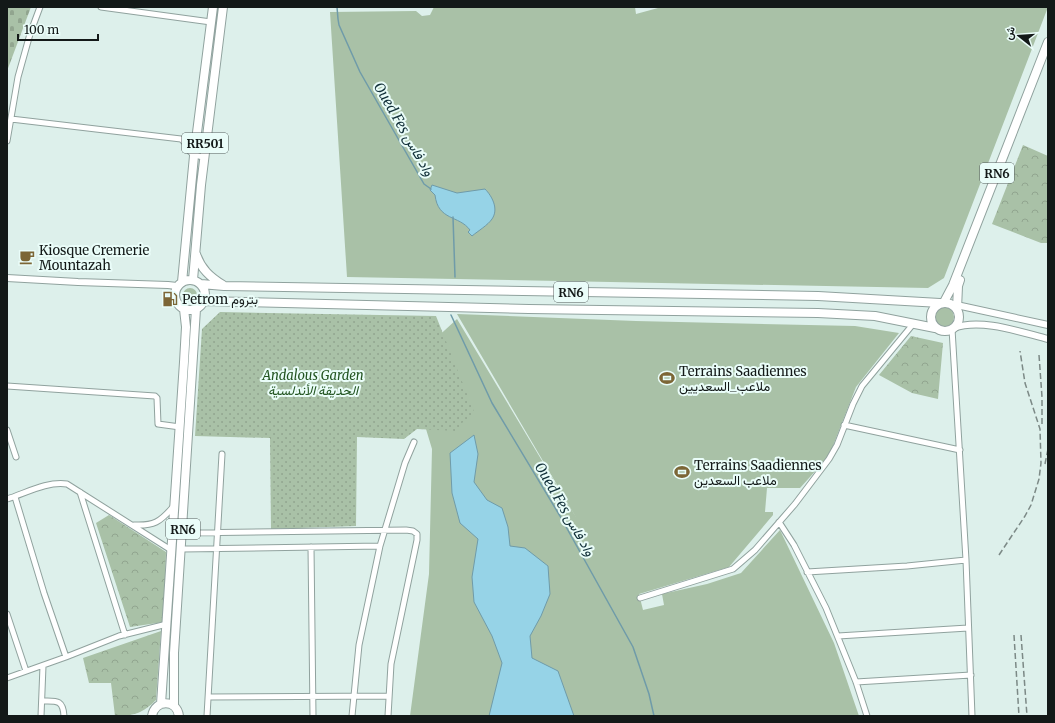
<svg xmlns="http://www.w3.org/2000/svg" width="1055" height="723" viewBox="0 0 1055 723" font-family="Merriweather,Vazirmatn,serif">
<defs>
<pattern id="cemetery-stones" width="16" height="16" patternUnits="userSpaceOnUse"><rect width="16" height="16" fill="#a9c1a7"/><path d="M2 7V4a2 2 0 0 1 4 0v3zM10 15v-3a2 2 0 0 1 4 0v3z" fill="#91a58f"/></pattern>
<pattern id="park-crowns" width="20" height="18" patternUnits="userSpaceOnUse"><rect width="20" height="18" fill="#a9c1a7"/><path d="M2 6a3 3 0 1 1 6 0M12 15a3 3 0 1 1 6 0" fill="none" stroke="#91a58f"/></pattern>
<pattern id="garden-dots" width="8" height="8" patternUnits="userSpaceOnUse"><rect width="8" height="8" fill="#a9c1a7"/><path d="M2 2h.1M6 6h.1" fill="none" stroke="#91a58f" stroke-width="1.8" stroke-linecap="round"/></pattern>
</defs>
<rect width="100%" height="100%" fill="#ddf0eb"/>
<!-- grass -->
<path fill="#a9c1a7" d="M434,7H635L636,14L658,8V7H1048L944,278L928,288L347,277L330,12L416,11L422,16L430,15Z
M183 295a7 7 0 1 1 14 0a7 7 0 1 1-14 0Z
M934 317a10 10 0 1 1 20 0a10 10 0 1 1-20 0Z
M457,314L636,321L855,326L899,333L856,387L829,456L800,488H767L765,512H773V515L729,567L639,594L643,610L664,605L662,594L707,584L741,573L780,530L834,643L859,716H410L429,574L432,449L420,409L433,341L457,319L577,519Z"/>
<!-- cemetery -->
<path fill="url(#cemetery-stones)" d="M7,7H31L7,71Z"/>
<!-- park -->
<path fill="url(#park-crowns)" d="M1023,145L1048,156L1047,243H1041L992,224Z
M911,336L943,343L938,399L912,393L879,375Z
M109,515L166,552L164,622L130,627L96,523Z
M161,631L156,700C143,713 134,716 115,716L111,683H89L83,658Z"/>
<!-- garden -->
<path fill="url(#garden-dots)" d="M220,312L436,316L475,414L463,422L456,431L417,429L404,439L357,437L356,526L271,529L270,438L195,436L202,329Z"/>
<!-- water -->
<path fill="#96d3e7" stroke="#6f9ba9" d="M432,185L457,193L485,189C492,196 499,209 492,219C488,225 478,231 472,236L468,232L470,230C459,215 438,221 435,195L430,190Z
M474,435L478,454L474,482L487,500L502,508L508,527L510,546L525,548L548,566L550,594L541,616L530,636L532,658L558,671L574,716H489L502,663L492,636L474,602L472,577L478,539L460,523L452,493L450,453Z"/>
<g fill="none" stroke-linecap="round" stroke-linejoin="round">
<!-- stream -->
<path stroke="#6f9ba9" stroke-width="1.5" d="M337,7L338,19L339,25L360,72L424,184L431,189
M453,217L455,277
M451,315L492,403L560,516L633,647L649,694L654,716"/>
<!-- minor casing -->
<g stroke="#90a29e" stroke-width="7">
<path id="minor" d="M101,7L211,22
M11,119L181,139C193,148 183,154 204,157
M7,141L18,77L30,34L40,7
M952,329L966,560L972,716
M7,386L155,396L157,398L158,424L180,427
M844,425L960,450
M7,430L16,457
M80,492L125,635
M15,497L44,593L66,657
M7,499C26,493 47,481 67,484L171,550
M779,522L794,545L826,608L856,682L867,716
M134,525C154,526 160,522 173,507
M183,533L406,530L413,531L417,534V540L391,664L388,716
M311,547L313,716
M182,549L380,546
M807,572L907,566L966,560
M640,598L733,569L755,550L795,504L829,459L837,445L853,404L862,386L914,323
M7,614L26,671
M838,636L968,628
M7,678L66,657L119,636L167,624
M856,682L971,675
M208,697L389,696
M42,701C56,701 63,699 64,716
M41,716L43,666
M207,716L222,454
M352,716L359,645L380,546L405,463L414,442"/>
</g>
<!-- tertiary casing -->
<g stroke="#90a29e" stroke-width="8">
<path id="tertiary" d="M7,278L78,282L168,285L177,286
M952,304L1048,325
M954,328C981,318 1020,332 1048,339"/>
</g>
<!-- primary casing -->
<g stroke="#90a29e" stroke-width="10">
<path id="primary" d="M196,254C201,269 210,277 223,285
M175 295a15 15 0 1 1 30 0a15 15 0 1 1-30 0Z
M193,280L201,185L223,7
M182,282L194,156L213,7
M201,284L224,286L818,296L940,303
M204,301L529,309L818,313L875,316L935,328
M944,302L953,285L1048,42
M931 317a14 14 0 1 1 28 0a14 14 0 1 1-28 0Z
M957,309L958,286L960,280
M161,704L184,362L186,327L184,309
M174,705V653L196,309
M152,716C155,699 177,699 179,716"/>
</g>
<!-- minor -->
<use href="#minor" stroke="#fff" stroke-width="5"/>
<!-- tertiary -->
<use href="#tertiary" stroke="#fff" stroke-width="6"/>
<!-- primary -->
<use href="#primary" stroke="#fff" stroke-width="8"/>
<!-- rail -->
<path stroke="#7c8986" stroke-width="1.5" stroke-dasharray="6 3" stroke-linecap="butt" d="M1039,355L1042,397V425
M1045,464L1048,449
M999,555L1025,516L1031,505L1039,479L1041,463L1040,429L1025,383L1020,351
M1014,635L1019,716
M1021,635L1027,716"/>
</g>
<!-- icons -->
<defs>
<g id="cafe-bare" transform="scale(1.2)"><path d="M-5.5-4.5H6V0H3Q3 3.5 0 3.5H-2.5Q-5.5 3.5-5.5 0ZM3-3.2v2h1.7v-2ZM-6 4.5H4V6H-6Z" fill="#7c6636" stroke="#eafdf9" stroke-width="2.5" paint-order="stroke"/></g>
<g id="fuel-bare" transform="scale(1.2)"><path d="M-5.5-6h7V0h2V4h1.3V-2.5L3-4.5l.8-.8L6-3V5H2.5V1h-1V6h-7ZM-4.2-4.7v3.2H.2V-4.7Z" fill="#7c6636" stroke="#eafdf9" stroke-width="2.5" paint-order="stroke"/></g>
<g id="stadium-bare" transform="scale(1.2)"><path d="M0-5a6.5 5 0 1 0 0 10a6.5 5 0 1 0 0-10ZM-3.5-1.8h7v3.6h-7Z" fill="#7c6636" stroke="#eafdf9" stroke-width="2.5" paint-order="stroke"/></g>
</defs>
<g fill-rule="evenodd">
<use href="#cafe-bare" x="27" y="257"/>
<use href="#fuel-bare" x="170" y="299"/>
<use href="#stadium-bare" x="667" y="378"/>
<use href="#stadium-bare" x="682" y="472"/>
</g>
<g text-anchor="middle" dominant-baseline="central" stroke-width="4" stroke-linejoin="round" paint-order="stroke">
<!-- shield labels -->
<g fill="#eafdf9" stroke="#545d5c" stroke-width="1">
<rect x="182" y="133" width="46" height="20" rx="3"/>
<rect x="980" y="163" width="34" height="20" rx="3"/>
<rect x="554" y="282" width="34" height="20" rx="3"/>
<rect x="166" y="519" width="34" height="20" rx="3"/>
</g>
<g font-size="12" font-weight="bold" fill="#131918">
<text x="205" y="143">RR501</text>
<text x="997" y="173">RN6</text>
<text x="571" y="292">RN6</text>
<text x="183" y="529">RN6</text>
</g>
<!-- poi labels -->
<g font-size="13" fill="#131918" stroke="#eafdf9" text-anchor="start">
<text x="39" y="250">Kiosque Cremerie<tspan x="39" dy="15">Mountazah</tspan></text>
<text x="182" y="299">Petrom بتروم</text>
<text x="679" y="371">Terrains Saadiennes<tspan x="679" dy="15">ملاعب_السعديين</tspan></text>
<text x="694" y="465">Terrains Saadiennes<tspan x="694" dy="15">ملاعب السعدين</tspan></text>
</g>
<!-- park labels -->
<g font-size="13" font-style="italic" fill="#225420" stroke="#eafdf9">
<text x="313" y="375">Andalous Garden<tspan x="313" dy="15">الحديقة الأندلسية</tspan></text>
</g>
<!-- water labels -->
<g font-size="14" font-style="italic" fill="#123039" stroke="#eafdf9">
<text transform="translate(404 129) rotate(60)">Oued Fes واد فاس</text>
<text transform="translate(565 509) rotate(60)">Oued Fes واد فاس</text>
</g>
</g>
<!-- border -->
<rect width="1055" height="723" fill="none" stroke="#131918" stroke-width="16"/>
<!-- north arrow -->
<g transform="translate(1019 36) rotate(287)" stroke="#eafdf9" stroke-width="3" paint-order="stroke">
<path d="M0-3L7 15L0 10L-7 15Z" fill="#131918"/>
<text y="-6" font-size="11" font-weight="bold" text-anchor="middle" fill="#131918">ش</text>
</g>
<!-- scale -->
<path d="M18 34v6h80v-6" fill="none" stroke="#131918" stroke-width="2"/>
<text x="24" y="34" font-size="12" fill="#131918" stroke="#eafdf9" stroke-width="3" paint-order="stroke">100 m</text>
</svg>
